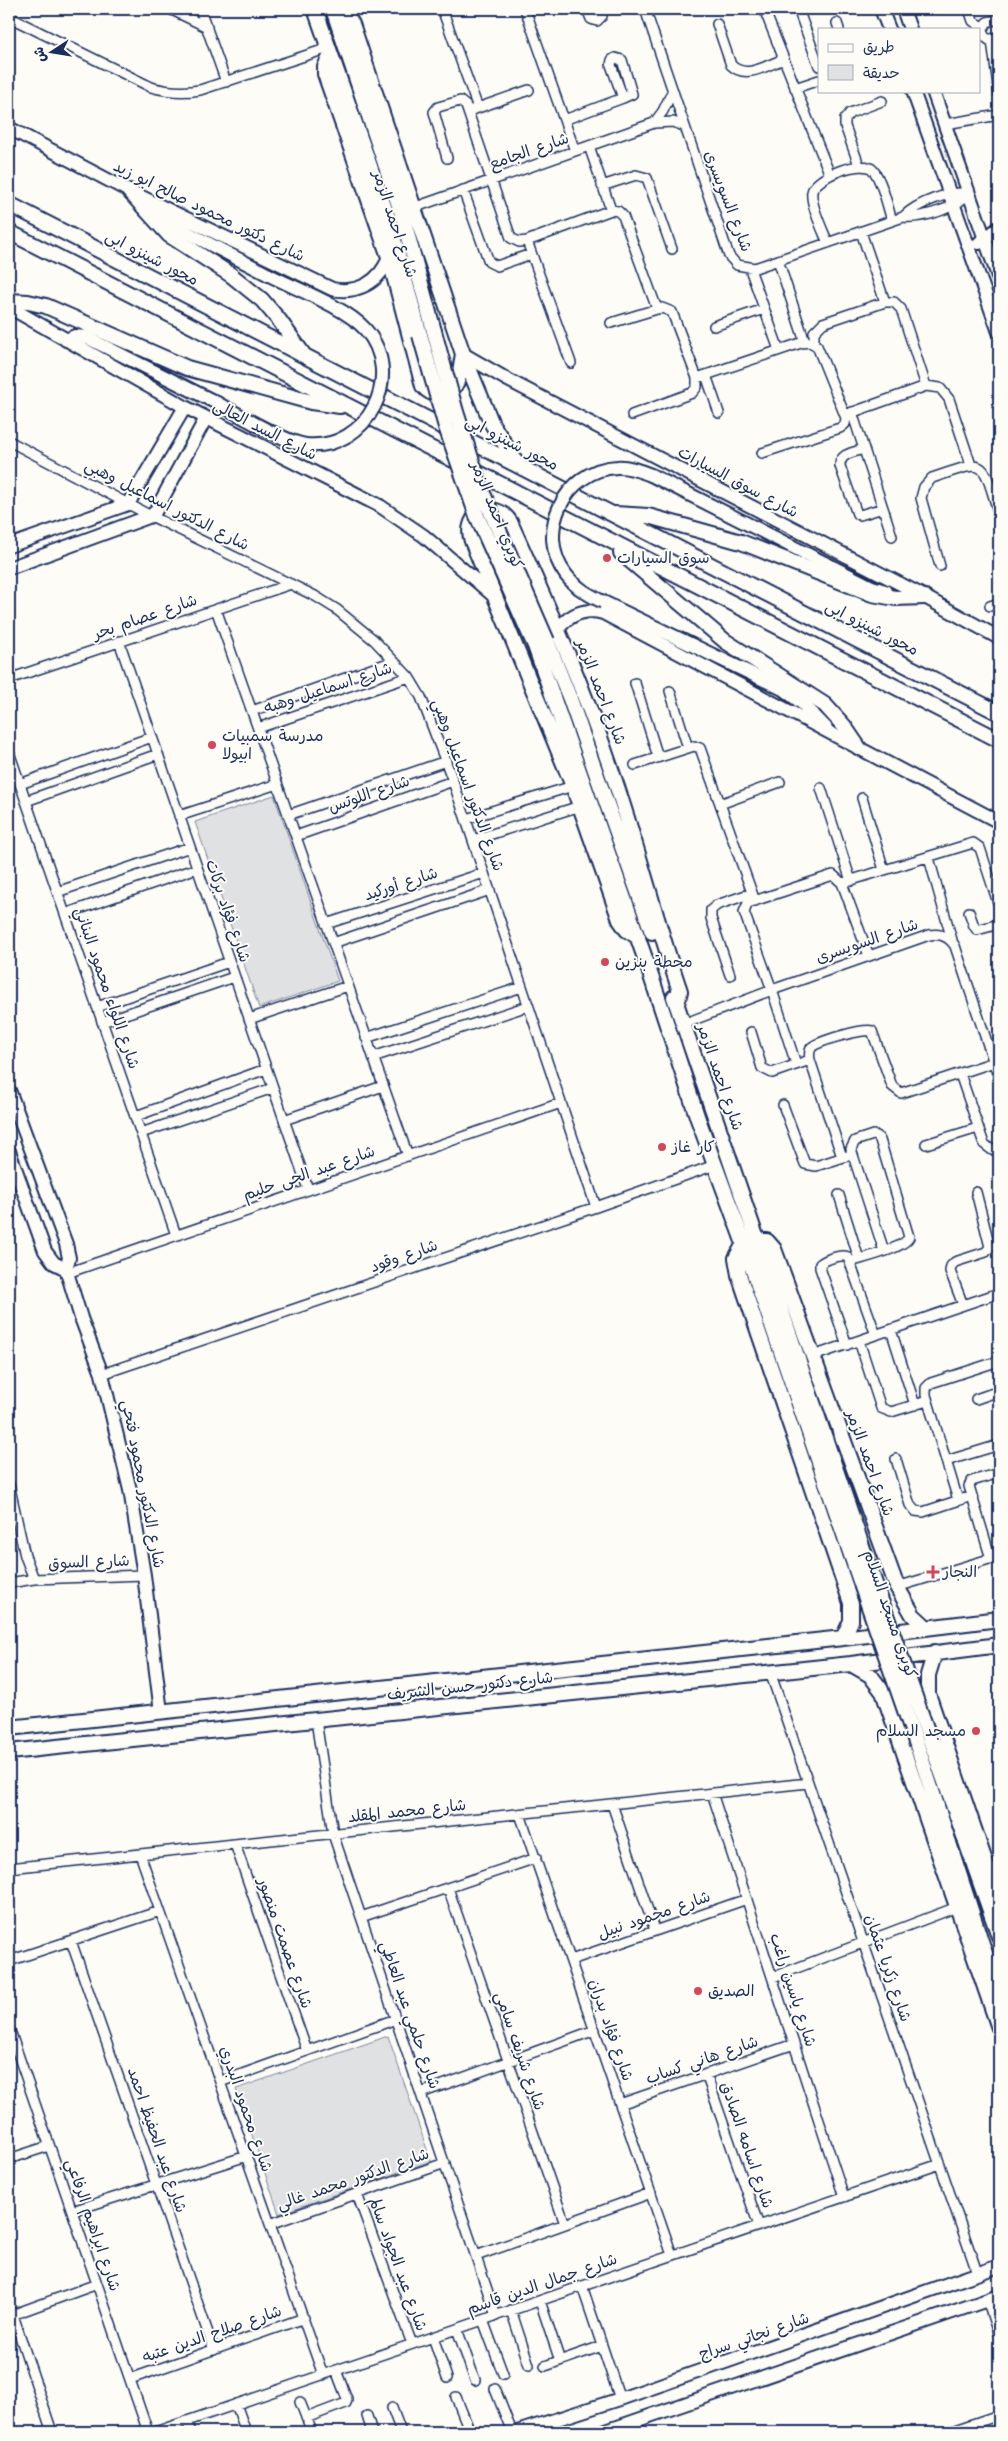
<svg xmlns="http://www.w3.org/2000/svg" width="1008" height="2441" viewBox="0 0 1008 2441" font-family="'Architects Daughter','Playpen Sans Arabic',sans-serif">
<rect width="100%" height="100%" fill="#fdfcf7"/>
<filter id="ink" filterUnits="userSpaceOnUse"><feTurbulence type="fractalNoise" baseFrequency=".02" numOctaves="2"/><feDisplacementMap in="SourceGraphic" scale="10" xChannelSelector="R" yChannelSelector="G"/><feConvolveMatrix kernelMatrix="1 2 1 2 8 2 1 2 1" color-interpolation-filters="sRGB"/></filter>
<g filter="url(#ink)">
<!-- green -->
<path fill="#e0e1e3" stroke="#7e88a0" d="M274,795L338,981L259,1008L195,822Z
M388,2036L431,2161L279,2214L236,2089Z"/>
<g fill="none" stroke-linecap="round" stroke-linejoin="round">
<!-- street casing -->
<g stroke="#1b2f5e" stroke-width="12">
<path id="street" d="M170,9L207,27
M200,9L226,82
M442,9L478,108
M525,9L575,151
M587,9L591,19L597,21L602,16L599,9
M645,9L729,256L737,265L755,268L903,217C921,219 958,208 968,193
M764,9L830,175
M798,9L819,66
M969,9L973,21L982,27
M9,17L151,87C168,92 182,93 200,90L329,48
M999,19L987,22L982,30L984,36L989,40L999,36
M837,23L839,29
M717,24L731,65C746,80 767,65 784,59
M992,40L999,94
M795,88L819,80
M472,110L529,90
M564,120L623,98L632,94L622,60L615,58L612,60L611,65L623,98
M654,123L663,111L672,92
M945,124L999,115
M589,146L611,210
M447,158L434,112L438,107L460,101L466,106L511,238L519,242L527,241L611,210L618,211L623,216L657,309
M859,165L845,126V119L850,113L882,101
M602,186L636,175L647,178L672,249
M463,190L489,262L497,266L531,254
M413,208L654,123L673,122L684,126
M903,217C917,203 949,191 968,193
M861,232L885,302
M527,241L571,363
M828,243C823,231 810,204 812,192C814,177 863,158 873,170C882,180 888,208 892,221
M778,260L805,342
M750,269L779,350
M611,323L657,309L662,308L672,312L697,378V387L692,393L632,415
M714,326L764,309
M814,343V332L823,323L885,302H894L901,309L926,386
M706,375L719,413
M697,378L801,343L810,342L817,346L846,418L845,424L840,428L762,453
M852,412L892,536
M845,415L926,386L940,388L949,399L971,465
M9,441L151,516L315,596L336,609L374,640L409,677L421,697L453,781L596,1207
M864,449C854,452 839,454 840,466L857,514L860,515L883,508
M940,566L921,498L924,487L932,478C989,459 981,458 999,514
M990,606L999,603
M216,609L408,1156
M119,641L308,1189
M9,679L291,584
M635,683L658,757
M670,691L688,748
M252,711L394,661
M258,728L409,677
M9,752L176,1235
M635,765L694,746L700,748L755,901
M20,784L152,737
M821,788L851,881
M862,798L884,870
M26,801L158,754
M720,804L780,782
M288,815L446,761
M179,816L277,784
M466,819L573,786
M296,836L453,781
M473,840L580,806
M929,858L952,940
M842,883L973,843L980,848L999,906
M57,892L190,847
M969,912L974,926L977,930L999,924
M65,914L197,868
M326,924L484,873
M333,943L490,890
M730,975L711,918V910L717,905L752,893
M97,1007L229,962
M249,1019L348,986
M102,1022L234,977
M683,1024L772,990L929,935C940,933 949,936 955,946L999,1078
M751,1032L762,1068L772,1073L810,1060
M366,1038L522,987
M373,1057L528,1006
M796,1064L772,990L744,912L748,903L833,875L842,883L869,956
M960,1074L984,1144L992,1150L999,1149
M783,1105L805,1164L816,1166L847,1156
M136,1116L266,1069
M284,1120L383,1086
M141,1133L273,1088
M926,1144L978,1128
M842,1157L810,1060C809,1055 809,1052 811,1048C817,1041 865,1028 872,1031L892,1086L901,1093L994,1062
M839,1195L859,1259
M850,1262C863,1258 905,1248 909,1237L880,1140L877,1136L873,1135L855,1141L851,1149L884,1251
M67,1273L561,1103
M963,1305L950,1271L951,1266L955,1262L986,1252L990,1247L976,1192
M891,1330L915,1405
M859,1341L881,1408L891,1412L927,1401
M847,1345L820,1268V1264C826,1259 841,1254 848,1257L876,1335
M813,1356L999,1293
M102,1374L596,1207L715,1165
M976,1399L999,1391
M896,1459L910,1505L915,1511L923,1512L972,1496
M946,1461L999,1445
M9,1484L25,1556L34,1579
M958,1500L926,1395V1388L931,1383L999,1361
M991,1559L969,1486L972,1481L999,1473
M9,1583L34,1579L144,1575
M897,1587L999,1556
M770,1672L978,2275
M316,1720L333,1834L496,2316
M712,1793L844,2197
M612,1804L655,1931
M520,1814L672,2255
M235,1844L307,2051
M140,1854L323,2375
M9,1868L808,1783
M448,1888L565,2224
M361,1917L536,1858
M71,1941L214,2350
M571,1960L747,1899
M9,1961L160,1911
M773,1977L957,1907
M9,2028L148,2432
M706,2074L759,2226
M220,2082L396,2019
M421,2093L595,2030
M620,2104L794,2044
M9,2159L49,2146
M357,2194L412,2344
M72,2211L247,2156
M270,2224L445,2163
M476,2256L651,2193
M582,2286L620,2399
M987,2300L999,2336
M540,2301L558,2355
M511,2310L529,2365
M13,2315L52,2432
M9,2316L97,2284
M483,2320L503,2374
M457,2329L475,2380
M433,2337L447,2378
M545,2366L602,2346
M130,2379L304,2318
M495,2389L512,2432
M456,2397L470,2432
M300,2402L312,2432
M236,2404L246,2432
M392,2408L401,2432
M367,2416L372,2432
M306,2418L346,2403L347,2399L336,2370
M187,2421L191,2432
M155,2432L940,2164
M949,2432L999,2415"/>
</g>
<!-- secondary casing -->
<g stroke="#1b2f5e" stroke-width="16">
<path id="secondary" d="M881,9L889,29
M903,9L910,29
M913,91L999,332
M933,91L999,279
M9,128L129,191L332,289C358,294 380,282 389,257
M148,205L173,225L269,275
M979,243L999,228
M9,307L185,407L380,506L424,536L495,597
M66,340L75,336L86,337L217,403
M463,354L508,380L914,591L999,638
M651,475L872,587L885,591
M9,546L128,504L185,407
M9,568L151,516L155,512L206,418
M603,602L783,689L803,704L826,728
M558,629C570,614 585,608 603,613L999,822
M9,1090L66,1244L69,1258L66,1269L81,1318L102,1374L130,1490L144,1575L161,1712
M9,1151L45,1251L54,1263L66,1269
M517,2432L620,2399L999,2266
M603,2432L999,2296"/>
</g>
<!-- primary casing -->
<g stroke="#1b2f5e" stroke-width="18">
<path id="primary" d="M315,9L387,215L420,335
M333,9L401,211L434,331
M339,9L345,12L352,24L463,354L492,424L517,463
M331,55L325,67V74L389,257L423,386C428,392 433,395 441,394C460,392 460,369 463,354
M129,191L169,235L231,275L262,300L279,320L303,354
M9,204L999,713
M9,232L999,740
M9,301L28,302L46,306L187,368L311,402L340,406
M615,514L648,516L741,542L872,594L895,598L925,597
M621,553L725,641L825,705L844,726L859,748
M547,641L570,699L652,932
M535,646L646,961L698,1119L744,1244L861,1584
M638,937L627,930L620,920L573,786L472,541C462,514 495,498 510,522C548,606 585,690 614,778C638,848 656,921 680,991L677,1004
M674,997L873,1578
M757,1239L767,1241L774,1249L897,1587L913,1615L927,1628
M744,1244L736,1258L739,1275L851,1603V1621L843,1638
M935,1652L928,1675V1694L999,1902
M851,1664L870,1675L883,1692L999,2028
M9,1728L843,1638L999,1619
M931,1742L999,1936
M917,1745L999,1996
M9,1752L851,1664L999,1645"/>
</g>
<!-- street -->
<use href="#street" stroke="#fdfcf7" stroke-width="9"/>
<!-- secondary -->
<use href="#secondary" stroke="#fdfcf7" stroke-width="12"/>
<!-- primary -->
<use href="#primary" stroke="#fdfcf7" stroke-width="14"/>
<!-- rail -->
<path stroke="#1b2f5e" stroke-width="2.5" stroke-dasharray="8 4" stroke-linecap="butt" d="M999,1919L997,1935L999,1965"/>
<!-- secondary-bridge casing -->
<g stroke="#1b2f5e" stroke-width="16" stroke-linecap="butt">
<path id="secondary-bridge" d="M217,403C238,414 286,443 306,445C368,451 406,375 365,329C345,307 296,289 269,275
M603,602C589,595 576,588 566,575C534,533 565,469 617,467C629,466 640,471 651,475"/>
</g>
<!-- primary-bridge casing -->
<g stroke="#1b2f5e" stroke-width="18" stroke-linecap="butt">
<path id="primary-bridge" d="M434,331L456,412L481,489L547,641
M420,335L446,427L477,516L535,646
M873,1578L931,1742
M861,1584L917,1745"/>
</g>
<!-- secondary-bridge -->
<use href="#secondary-bridge" stroke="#fdfcf7" stroke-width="12"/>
<!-- primary-bridge -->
<use href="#primary-bridge" stroke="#fdfcf7" stroke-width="14"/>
</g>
</g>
<!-- markers -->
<g fill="#d1495b" stroke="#fdfcf7" stroke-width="2">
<circle cx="607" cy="558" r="5"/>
<circle cx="212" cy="745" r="5"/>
<circle cx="605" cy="962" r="5"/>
<circle cx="662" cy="1147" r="5"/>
<path d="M930.5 1564.5h5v5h5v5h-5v5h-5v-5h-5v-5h5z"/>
<circle cx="976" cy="1731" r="5"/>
<circle cx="698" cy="1991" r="5"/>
</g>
<g text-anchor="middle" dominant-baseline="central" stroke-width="4" stroke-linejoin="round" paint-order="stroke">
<!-- street labels -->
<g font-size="16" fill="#1b2f5e" stroke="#fdfcf7">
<text transform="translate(529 151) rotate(-19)">شارع الجامع</text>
<text transform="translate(728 201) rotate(69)">شارع السويسرى</text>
<text transform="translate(209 211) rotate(26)">شارع دكتور محمود صالح ابو زيد</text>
<text transform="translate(395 224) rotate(72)">شارع احمد الزمر</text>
<text transform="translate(152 258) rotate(27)">محور شينزو ابى</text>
<text transform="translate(265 430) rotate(27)">شارع السد العالى</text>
<text transform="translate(512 443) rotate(27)">محور شينزو ابى</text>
<text transform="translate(738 482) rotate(28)">شارع سوق السيارات</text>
<text transform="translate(167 505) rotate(27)">شارع الدكتور اسماعيل وهبي</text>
<text transform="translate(497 515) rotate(68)">كوبري احمد الزمر</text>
<text transform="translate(145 617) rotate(-19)">شارع عصام بحر</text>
<text transform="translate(872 628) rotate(27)">محور شينزو ابى</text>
<text transform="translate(328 688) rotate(-18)">شارع اسماعيل وهبه</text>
<text transform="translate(601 692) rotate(69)">شارع احمد الزمر</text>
<text transform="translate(468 785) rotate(70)">شارع الدكتور اسماعيل وهبي</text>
<text transform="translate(369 794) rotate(-19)">شارع اللوتس</text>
<text transform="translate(401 884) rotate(-18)">شارع أوركيد</text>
<text transform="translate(228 911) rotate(71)">شارع فؤاد بركات</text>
<text transform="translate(867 941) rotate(-19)">شارع السويسرى</text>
<text transform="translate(107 988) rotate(71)">شارع اللواء محمود البناني</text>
<text transform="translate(720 1077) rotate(71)">شارع احمد الزمر</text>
<text transform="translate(309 1173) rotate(-19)">شارع عبد الحى حليم</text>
<text transform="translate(404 1256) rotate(-19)">شارع وقود</text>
<text transform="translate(870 1463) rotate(70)">شارع احمد الزمر</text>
<text transform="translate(143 1484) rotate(79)">شارع الدكتور محمود فتحي</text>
<text transform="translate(89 1562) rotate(-2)">شارع السوق</text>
<text transform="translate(890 1614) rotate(71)">كوبرى مسجد السلام</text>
<text transform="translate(470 1686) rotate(-6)">شارع دكتور حسن الشريف</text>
<text transform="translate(407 1811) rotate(-6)">شارع محمد المقلد</text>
<text transform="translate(654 1915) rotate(-19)">شارع محمود نبيل</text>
<text transform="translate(285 1943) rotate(71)">شارع عصمت منصور</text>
<text transform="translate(888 1968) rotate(71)">شارع زكريا عثمان</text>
<text transform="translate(793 1990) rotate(72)">شارع ياسين راغب</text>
<text transform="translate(410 2015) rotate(71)">شارع حلمي عبد العاطي</text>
<text transform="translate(611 2030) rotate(71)">شارع فؤاد بدران</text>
<text transform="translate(520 2051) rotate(71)">شارع شريف سامي</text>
<text transform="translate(702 2060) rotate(-19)">شارع هاني كساب</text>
<text transform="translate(246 2109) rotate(71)">شارع محمود البدري</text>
<text transform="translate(157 2140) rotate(71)">شارع عبد الحفيظ احمد</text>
<text transform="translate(747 2145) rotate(71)">شارع اسامه الصادق</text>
<text transform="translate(353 2179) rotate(-19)">شارع الدكتور محمد غالي</text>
<text transform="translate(93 2225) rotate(71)">شارع ابراهيم الرفاعي</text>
<text transform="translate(398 2264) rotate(70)">شارع عبد الجواد سالم</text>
<text transform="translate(542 2284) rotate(-19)">شارع جمال الدين قاسم</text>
<text transform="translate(212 2334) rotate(-19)">شارع صلاح الدين عتبه</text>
<text transform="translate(754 2336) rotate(-19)">شارع نجاتي سراج</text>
</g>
<!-- poi labels -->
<g font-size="16" fill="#1b2f5e" stroke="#fdfcf7" text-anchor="start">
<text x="617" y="558">سوق السيارات</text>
<text x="222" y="736">مدرسة سمبيات<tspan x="222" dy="18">ابيولا</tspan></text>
<text x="615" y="962">محطة بنزين</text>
<text x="672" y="1147">كار غاز</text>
<text x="943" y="1572">النجار</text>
<text x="966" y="1731" text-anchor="end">مسجد السلام</text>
<text x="708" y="1991">الصديق</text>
</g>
</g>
<!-- margin -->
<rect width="1008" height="2441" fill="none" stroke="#fdfcf7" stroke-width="30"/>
<rect x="15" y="15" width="978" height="2411" fill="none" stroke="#1b2f5e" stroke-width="2" filter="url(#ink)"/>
<!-- legend -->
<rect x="818" y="28" width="162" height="65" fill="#fdfcf7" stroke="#a3aaba"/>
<rect x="828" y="44" width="25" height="8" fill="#fdfcf7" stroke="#a3aaba"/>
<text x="863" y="52" font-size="15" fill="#1b2f5e">طريق</text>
<rect x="828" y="65" width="25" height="15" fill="#e0e1e3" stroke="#a3aaba"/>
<text x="863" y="78" font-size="15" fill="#1b2f5e">حديقة</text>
<!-- north arrow -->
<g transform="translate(52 52) rotate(258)" stroke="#fdfcf7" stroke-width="4" paint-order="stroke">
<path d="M0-4L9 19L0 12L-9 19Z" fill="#1b2f5e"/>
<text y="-8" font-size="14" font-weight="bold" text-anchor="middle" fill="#1b2f5e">ش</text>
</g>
</svg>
